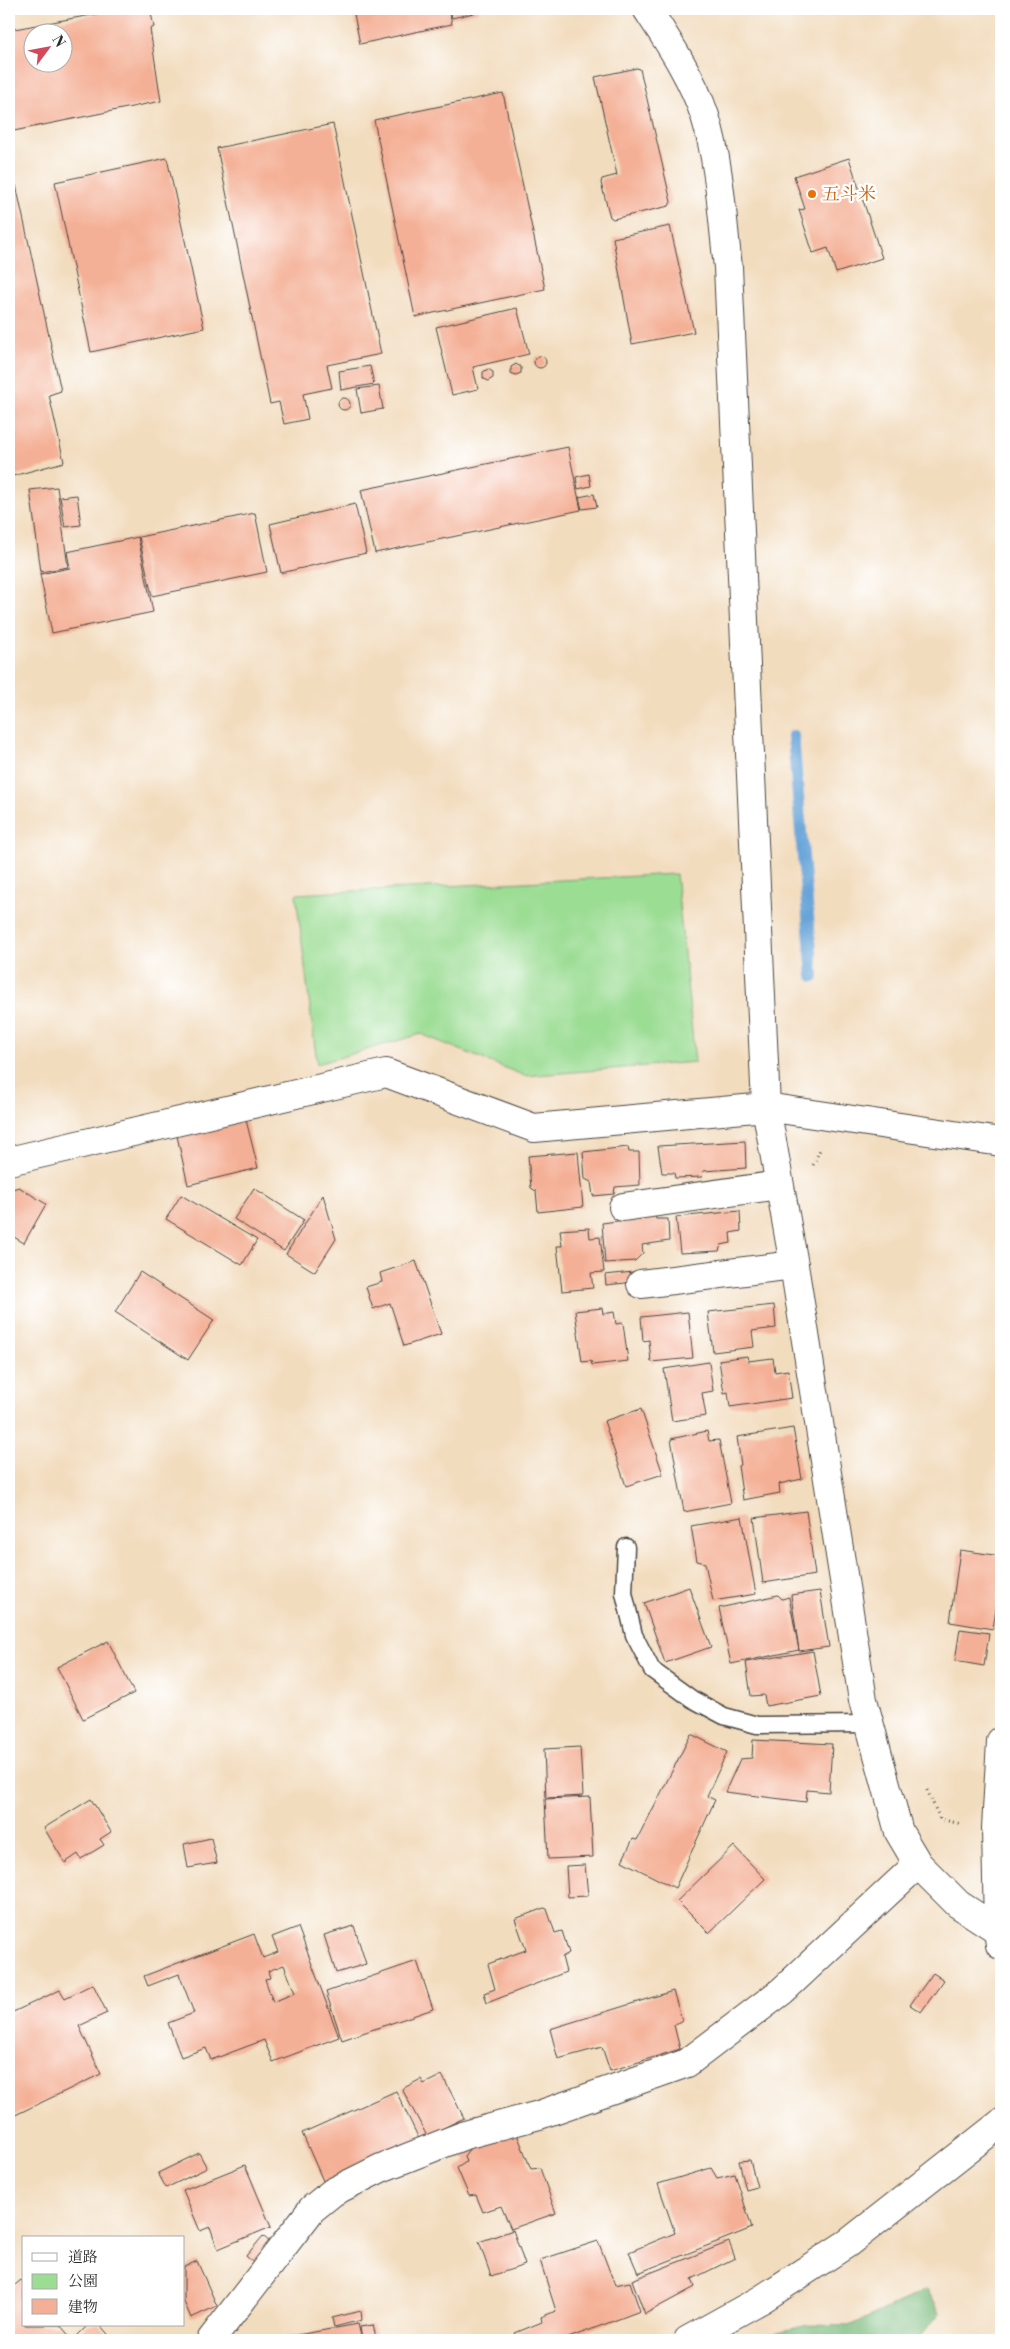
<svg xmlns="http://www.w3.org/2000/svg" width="1010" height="2349" viewBox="0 0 1010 2349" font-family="'Libre Bodoni','Noto Serif JP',serif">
<rect width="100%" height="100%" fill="#fff"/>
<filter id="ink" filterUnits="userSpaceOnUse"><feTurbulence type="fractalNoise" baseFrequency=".02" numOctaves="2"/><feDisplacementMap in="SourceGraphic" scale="10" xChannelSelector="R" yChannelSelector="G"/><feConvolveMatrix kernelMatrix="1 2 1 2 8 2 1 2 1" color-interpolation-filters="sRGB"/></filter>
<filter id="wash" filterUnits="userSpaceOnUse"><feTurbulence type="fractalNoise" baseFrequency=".0096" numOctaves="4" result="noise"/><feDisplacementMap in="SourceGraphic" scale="20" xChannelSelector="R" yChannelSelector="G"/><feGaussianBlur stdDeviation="1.12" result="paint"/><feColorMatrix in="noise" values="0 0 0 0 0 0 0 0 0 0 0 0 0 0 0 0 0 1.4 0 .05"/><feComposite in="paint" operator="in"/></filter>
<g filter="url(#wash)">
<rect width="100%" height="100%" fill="#f2dcbe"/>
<!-- green -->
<path fill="#9cdd94" stroke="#648460" d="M676,874L695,1062L525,1076L421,1034L317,1064L296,894Z"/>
<!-- forest -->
<path fill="#7dbc7e" stroke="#547454" d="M927,2289L940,2313L917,2340H743L808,2325L850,2326Z"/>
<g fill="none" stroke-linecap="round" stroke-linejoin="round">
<!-- stream -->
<path stroke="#67a4d8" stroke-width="12" d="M793,736L813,976"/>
</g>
<g id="blocks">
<!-- building -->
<path fill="#f4b096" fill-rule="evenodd" d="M124,9H150L154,27L150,29L161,101L9,132V30ZM32,32H62V62H32Z
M353,9H449L452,24L360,44Z
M450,9H478V12L452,18Z
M637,68L640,69L671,202L669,206L613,219L610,217L601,183L602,179L617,175L595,77Z
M503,93L545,289L415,317L374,120Z
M333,124L381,354L327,365L332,388L303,394L308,419L284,424L279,402L270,404L217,148Z
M167,158L204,328L91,352L55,182Z
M849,158L882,258L836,273L828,248L813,253L799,210L805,209L794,176Z
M13,184L16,185L61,391L49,395L64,462L9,477V185Z
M670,226L694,332L632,344L613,238Z
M517,308L529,354L473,367L478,389L452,395L436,327Z
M534 362a6 6 0 1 1 12 0a6 6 0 1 1-12 0Z
M516,364L521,367V373L516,375L511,373V367Z
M370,366L374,384L341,390L339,371Z
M488,369L493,372V378L488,381L483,378V372Z
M379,386L383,409L361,413L357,389Z
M338 404a6 6 0 1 1 12 0a6 6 0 1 1-12 0Z
M568,447L581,510L375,553L361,490Z
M589,474L591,486L578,489L576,477Z
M57,487L68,567L41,572L30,490Z
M594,494L597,507L582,509L579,497Z
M77,495L81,525L65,527L60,497Z
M355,504L366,553L281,573L270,524Z
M255,513L267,572L152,596L139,537Z
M138,537L153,612L52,633L40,574L70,568L67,552Z
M246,1120L258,1168L188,1185L177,1136Z
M745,1141L746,1168L703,1171L702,1177L675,1178L674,1173H662L658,1146Z
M628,1147L629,1152H639L640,1185L615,1187L614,1194L593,1196L591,1182L585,1179L583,1152Z
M578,1152L583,1207L538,1212L536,1191L531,1188L528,1156Z
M19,1187L46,1204L24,1243L9,1234V1190Z
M254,1188L304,1220L284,1251L234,1219Z
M181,1195L257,1240L242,1265L166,1219Z
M323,1195L336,1239L315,1272L286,1254Z
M740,1211L741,1231L730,1233L731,1243L721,1245L719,1251L680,1253L676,1217Z
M655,1216L656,1219H668L669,1241L642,1245L643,1253L635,1261L605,1263L602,1223Z
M589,1228L590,1238L600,1237L604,1272L591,1273L593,1288L562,1291L557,1246H562L560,1230Z
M416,1261L441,1334L404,1346L390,1303L373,1309L366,1287L382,1282L380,1273Z
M140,1272L214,1320L188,1360L115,1312Z
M633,1272L635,1282L606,1285L605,1275Z
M774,1305L776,1328L752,1331L754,1347L713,1352L708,1312Z
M602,1308L603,1314L614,1312L616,1324L623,1323L628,1361L592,1365L591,1361L582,1362L575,1311Z
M688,1312L693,1358L651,1362L649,1340L643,1341L641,1317Z
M747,1356L748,1361L773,1358L775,1372L788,1370L792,1398L730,1407L728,1392L724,1393L719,1360Z
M709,1362L713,1391L702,1393L706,1416L672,1421L664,1369Z
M641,1409L663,1474L626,1486L604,1421Z
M793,1428L802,1479L779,1484L780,1493L743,1500L738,1466L741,1465L737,1437Z
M707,1431L709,1441L719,1440L731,1503L684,1512L671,1439Z
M806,1511L815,1575L763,1583L754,1518Z
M742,1517L756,1594L713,1601L705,1563L697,1561L691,1526Z
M960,1550L1001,1556V1575L993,1629L950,1622Z
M689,1587L711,1647L665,1663L644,1603Z
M820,1591L829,1647L799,1651L791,1595Z
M778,1595L782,1599L789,1597L799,1650L731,1664L719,1608Z
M960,1629L989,1633L984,1666L955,1661Z
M108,1641L134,1693L83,1719L57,1667Z
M813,1651L821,1696L766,1706L764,1695L751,1696L746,1662Z
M691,1734L727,1752L707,1796L715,1800L675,1888L622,1861L633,1839L637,1840Z
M753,1740L832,1744L829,1792L807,1790L806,1802L725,1792L740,1759L752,1758Z
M580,1747L583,1796L546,1798L544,1749Z
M590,1797L593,1857L548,1859L545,1799Z
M91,1799L111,1832L100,1839L104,1845L81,1859L78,1854L65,1863L44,1828Z
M211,1838L217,1863L188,1868L184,1844Z
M734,1846L765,1879L709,1933L677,1901Z
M585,1865L588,1896L568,1897L566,1866Z
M544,1908L547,1909L555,1933L562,1931L569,1953L562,1957L566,1972L487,2003L484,1993L495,1989L488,1964L526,1950L515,1919Z
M354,1926L366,1964L336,1973L324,1935Z
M298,1927L339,2037L273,2062L264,2040L211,2060L206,2048L181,2057L168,2023L194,2013L179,1974L148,1986L144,1976L254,1934L263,1958L278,1952L272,1937ZM284,1965L295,1993L273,2002L265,1979L270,1978L268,1971Z
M417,1961L433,2009L342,2040L326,1992Z
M933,1973L944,1980L921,2012L910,2005Z
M93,1984L107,2013L79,2026L101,2074L9,2118V2014L60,1990L65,1998Z
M673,1991L682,2020L674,2025L680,2049L610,2071L602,2047L558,2059L550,2029Z
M442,2075L464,2118L427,2136L402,2089L421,2079L424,2084Z
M396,2091L420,2141L324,2183L302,2133Z
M515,2129L531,2169L540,2168L556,2213L511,2229L501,2206L483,2212L476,2195L469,2196L457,2168L466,2162L464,2156L473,2144Z
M199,2153L207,2168L166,2188L158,2173Z
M750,2160L757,2187L746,2190L739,2161Z
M245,2165L271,2227L218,2249L210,2227L200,2231L183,2190Z
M711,2168L717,2178L735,2174L752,2228L638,2273L629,2252L675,2233L658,2184Z
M513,2230L525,2265L491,2276L479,2242Z
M263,2236L272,2244L255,2264L246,2256Z
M598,2241L615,2285L630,2282L640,2311L563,2340H518L515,2333L542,2322L541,2317L556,2311L540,2260Z
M729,2242L735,2258L692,2279L695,2287L645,2314L632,2280Z
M197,2261L217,2306L191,2318L184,2302V2267Z
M21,2280L24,2283V2325H60L73,2340H9V2290Z
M361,2311L362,2320L334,2327L332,2318Z
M358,2324L362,2340L286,2339L287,2337Z
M88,2325H100L113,2340H77L75,2338Z
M373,2325L376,2337L362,2340L360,2327Z"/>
</g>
</g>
<g filter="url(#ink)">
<use href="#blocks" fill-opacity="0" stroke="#494641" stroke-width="1"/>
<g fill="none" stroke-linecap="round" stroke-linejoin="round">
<!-- lane casing -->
<g stroke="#494641" stroke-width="19">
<path id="lane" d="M626,1547L624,1593L634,1635L652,1670L692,1699L724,1716L757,1725L869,1724"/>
</g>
<!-- street casing -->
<g stroke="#494641" stroke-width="30">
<path id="street" d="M9,1161L386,1073L534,1128L766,1107
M623,1207L779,1185
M641,1284L794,1265
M211,2340L312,2209L333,2192L381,2168L465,2135L539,2115L687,2063L782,1991L918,1864
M688,2340L762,2299L848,2243L1001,2123"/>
</g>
<!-- secondary casing -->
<g stroke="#494641" stroke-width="30">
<path id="secondary" d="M647,9C669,43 692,77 705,116C720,164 722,217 728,267L766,1107L794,1265L863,1700L899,1832L918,1864L958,1904L1001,1932
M766,1107L1001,1142
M1000,1945L998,1930L996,1828L1001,1741"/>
</g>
<!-- path -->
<path stroke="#494641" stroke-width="3" stroke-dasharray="1 4" stroke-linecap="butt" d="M813,1165L820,1150
M927,1790L940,1819L961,1824"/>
<!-- lane -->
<use href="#lane" stroke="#fff" stroke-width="16"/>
<!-- street -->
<use href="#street" stroke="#fff" stroke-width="28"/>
<!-- secondary -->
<use href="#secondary" stroke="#fff" stroke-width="28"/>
</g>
</g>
<!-- markers -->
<circle fill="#e8710a" stroke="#fff" stroke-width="2" cx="812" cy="194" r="5"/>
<g text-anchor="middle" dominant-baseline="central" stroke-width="4.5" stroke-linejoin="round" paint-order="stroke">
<!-- food labels -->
<g font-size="18" fill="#c56008" stroke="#fff" text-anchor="start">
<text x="822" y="194">五斗米</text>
</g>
</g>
<!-- margin -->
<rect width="1010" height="2349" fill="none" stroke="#fff" stroke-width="30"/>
<!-- legend -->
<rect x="22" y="2236" width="162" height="90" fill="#ffffff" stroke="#aaaaaa"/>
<rect x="32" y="2253" width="25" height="8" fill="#ffffff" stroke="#aaaaaa"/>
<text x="68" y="2262" font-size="15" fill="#2b2b2b">道路</text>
<rect x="32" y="2274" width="25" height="15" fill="#9cdd94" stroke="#aaaaaa"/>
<text x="68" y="2286" font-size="15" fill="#2b2b2b">公園</text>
<rect x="32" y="2299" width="25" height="15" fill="#f4b096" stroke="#aaaaaa"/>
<text x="68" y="2312" font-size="15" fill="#2b2b2b">建物</text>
<!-- north arrow -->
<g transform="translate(48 48) rotate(58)"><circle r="24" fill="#ffffff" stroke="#aaaaaa"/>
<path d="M0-4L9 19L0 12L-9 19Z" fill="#d1495b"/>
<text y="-8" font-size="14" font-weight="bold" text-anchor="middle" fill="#2b2b2b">N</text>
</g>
</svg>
